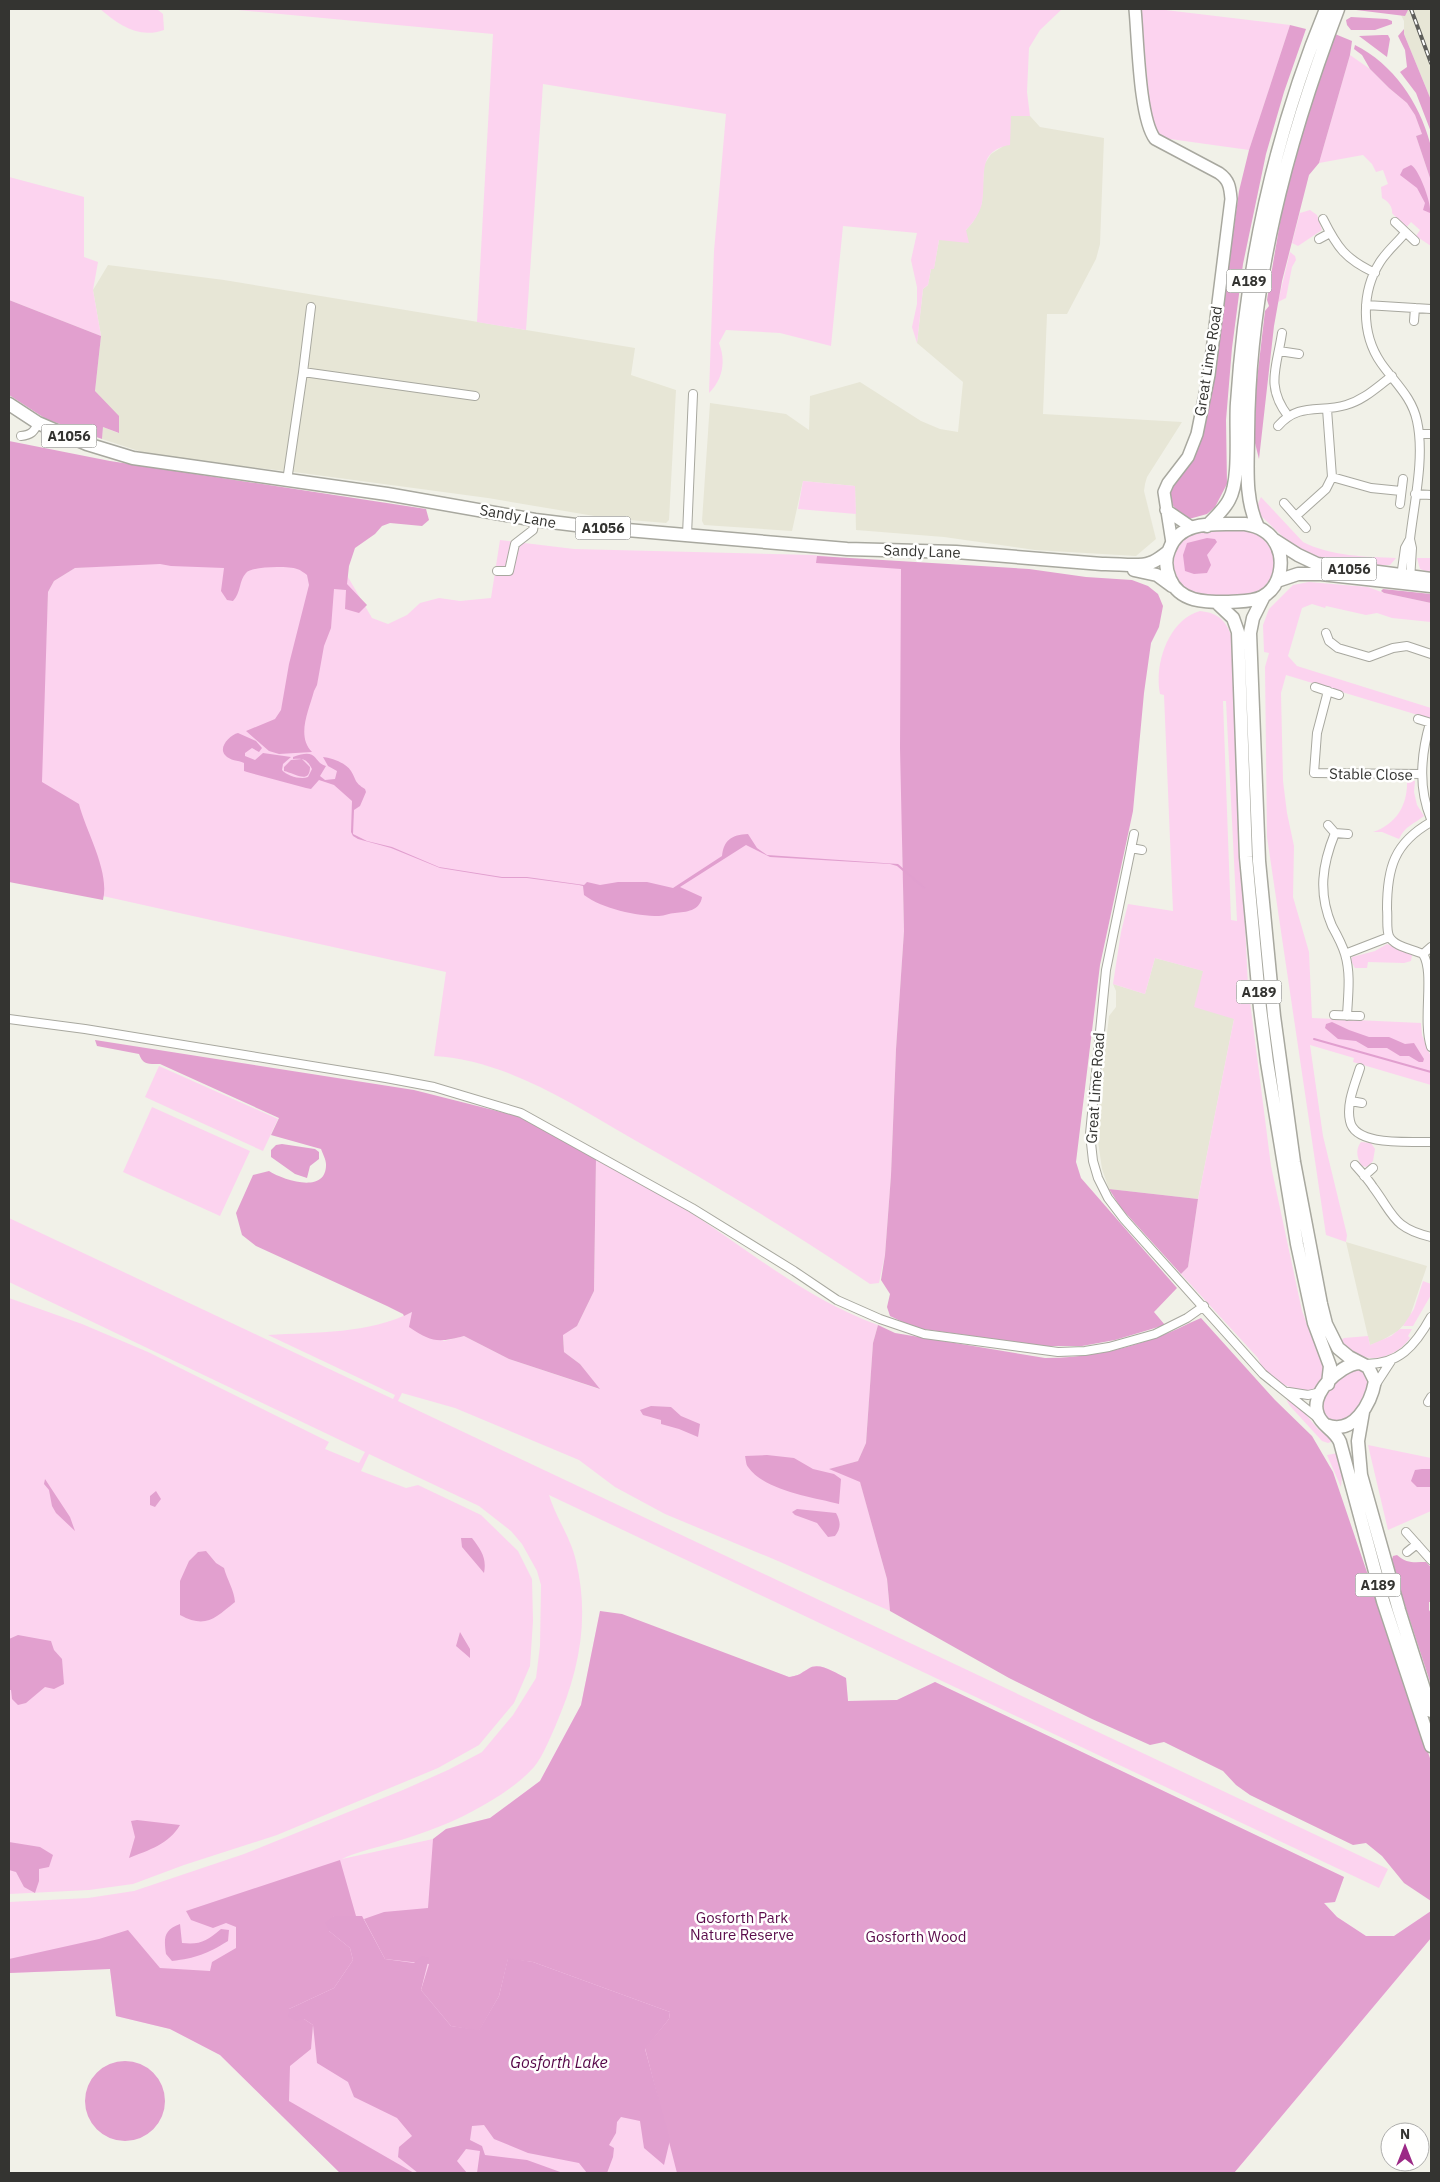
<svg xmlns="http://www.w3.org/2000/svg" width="1440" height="2182" viewBox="0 0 1440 2182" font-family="'IBM Plex Sans',sans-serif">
<rect width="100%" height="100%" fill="#f1f1e8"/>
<!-- built -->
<path fill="#e7e6d6" d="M1398,9H1431V100L1404,34V21Z
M1010,116H1030L1040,127L1104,138L1100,244L1096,259L1067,314H1047L1043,414L1182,422L1147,477L1145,484L1144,491L1156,539L1136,556L1035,550L944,537L856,530L855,486L803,481L792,531L704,525L702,521L710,403L786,414L809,430L810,396L860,382L921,421L940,429L958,432L963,382L917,343L923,289L928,285L931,269L934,268L939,240L966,230L973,222L982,203L984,165L991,154L1002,147Z
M108,265L224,280L635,348L631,375L676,390L669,520L666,523L606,518L488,498L294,472L196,461L148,454L102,439L103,427L118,433L95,391L101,336L93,290Z
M1155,958L1204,971L1234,1019L1198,1199L1109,1189L1102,1169L1096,1127L1109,1016L1116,1007V991L1113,984L1145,994Z
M1346,1242L1427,1266L1409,1319L1398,1331L1379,1342L1370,1345Z"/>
<!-- green -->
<path fill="#fcd3ef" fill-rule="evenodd" d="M100,9H157L163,14L164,30C138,39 119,25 100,9Z
M228,9H1075L1061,10L1040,30L1029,48L1027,92L1030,116H1011L1010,145C975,151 987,178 982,203C980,213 973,223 966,230L969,243L939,240L934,269H931L928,285L923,289L917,343L912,327L917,304V287L911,260L917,233L843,226L831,346L780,333L726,330L719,343C726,361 723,379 709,393L714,251L726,114L543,84L526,330L477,322L493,34Z
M1141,9H1157L1290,25L1249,150L1163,138L1154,129L1151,121Z
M1350,55L1370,69L1389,88L1407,103L1415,115L1422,134L1416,136L1431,181V246L1416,236L1420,230L1411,222L1406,228L1392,213C1393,207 1388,201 1382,198L1381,187L1388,184L1383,170L1376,172L1372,164L1363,155L1319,163Z
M9,177L84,197V257L98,262L93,290L101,336L9,300Z
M1310,210L1317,215L1322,230L1298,246L1292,243L1300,213Z
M1290,252L1295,256L1296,260L1292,267L1286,298L1278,302Z
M803,481L855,486L856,514L798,509Z
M1261,497L1303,542C1330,556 1367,557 1396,558L1390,565H1381L1380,569L1324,563L1298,551L1260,515L1257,506Z
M1244,530C1272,534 1287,571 1261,589C1248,598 1204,598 1190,591C1184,588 1179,583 1177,577C1173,569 1172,560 1176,552C1186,525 1221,531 1244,530Z
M500,540L574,549L813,555L907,565L902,825L904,931L896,1049L891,1175L885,1255L879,1283L870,1284C793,1232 713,1184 631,1138C571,1103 505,1060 434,1056L446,972L76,890L42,783L41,771L48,592L54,581L75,568L132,564L183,550L345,572L372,618L388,624L407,615L420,603L439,598L460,601L491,598Z
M1417,558H1431V573L1420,569Z
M1309,582L1368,587L1384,593L1431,603V622L1392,618L1377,613L1366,615L1326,606L1325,608L1312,604L1302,608L1288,656L1297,666L1431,708V719L1286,675L1281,693L1283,781L1287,813L1294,846L1293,897L1309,952L1312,1018L1421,1023L1422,1035L1431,1057V1085L1353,1062L1354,1058L1310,1045L1323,1136L1347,1235L1346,1242L1326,1235L1267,837L1265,667L1269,653L1264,652L1263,625L1269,609L1293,585Z
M1200,611C1217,613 1225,619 1231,635L1248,986L1271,1166L1302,1311L1323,1367C1326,1406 1281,1388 1265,1372C1262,1369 1260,1362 1258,1358L1181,1274L1188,1267L1198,1199L1234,1019L1194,1007L1203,971L1155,958L1145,994L1113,984L1121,932L1128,904L1173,911L1164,695L1160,694C1154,665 1168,620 1200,611ZM1223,701H1226L1237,921L1231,920Z
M1407,780L1415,781L1414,792L1417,805L1424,816C1414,824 1405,826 1399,839L1382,832H1373C1397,824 1408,804 1407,780Z
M1387,944L1412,955L1411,961L1404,963L1368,962L1367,968H1355L1351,961L1352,957L1375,951Z
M159,1066L278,1119L263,1151L145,1097Z
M152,1107L250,1151L220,1216L123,1172Z
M1361,1142L1371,1143L1375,1149L1373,1161L1367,1167L1362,1166C1357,1158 1355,1150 1361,1142Z
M596,1158C624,1174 654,1189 682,1207C746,1248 806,1299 878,1325L873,1343L866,1443L858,1461L830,1469L860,1481L887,1579L890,1611L778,1561L665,1514L615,1487L579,1460L455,1408L402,1393L398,1401L1388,1869L1379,1888L549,1495C556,1518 571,1538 576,1561C590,1620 579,1672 555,1727C549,1740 543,1756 534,1767C517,1786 495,1799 473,1811C445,1826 415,1836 385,1845C371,1849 354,1853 342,1859L433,1839L446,1829L490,1818L540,1781L581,1705L600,1611L789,1677C801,1675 799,1674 808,1669C819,1661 835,1673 846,1678L848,1701L897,1700L935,1682L1344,1877L1335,1902L1324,1903L1337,1917L1366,1936H1394L1431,1911V1938L1234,2173H340L220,2055L170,2029L116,2016L110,1969L9,1973V1902L88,1898L134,1891L244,1854L403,1790L448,1770L482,1752L513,1715L536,1678L540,1646L541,1585L537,1571L522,1544L511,1531L479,1506L369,1454L361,1471L406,1488L418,1485L481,1515L518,1551L532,1579L533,1621L530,1666L514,1703L479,1745L438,1768L277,1835L184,1865L133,1884L89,1890L9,1894V1298L82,1324L148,1352L329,1442L325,1449L359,1463L365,1452L9,1282V1218L393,1399L395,1395L268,1335C316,1332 369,1334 412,1312L444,1341L464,1336L509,1359L599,1389L580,1364L564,1352L563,1334L577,1326L594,1291Z
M1423,1281L1431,1284V1295L1413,1326H1403L1414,1309Z
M1400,1329H1412L1408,1336L1410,1338C1393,1362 1359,1366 1340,1341L1344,1338L1368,1336L1370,1345L1391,1336Z
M1348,1369C1386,1367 1358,1408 1346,1423L1327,1420L1321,1410L1323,1397Z
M1288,1398L1299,1406L1317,1428L1333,1441L1328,1443L1322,1441L1290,1406L1287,1401Z
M1368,1445L1431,1458V1511L1388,1530Z
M1338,1453L1342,1476L1341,1487L1327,1455Z"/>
<!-- forest -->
<path fill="#e2a0cf" d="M1348,9H1407L1408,10L1405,16Z
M1351,17L1387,19L1392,21V24L1375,30H1351L1347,25L1346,20Z
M1290,25L1306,29L1284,92L1266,154L1243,264L1232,348L1226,420L1227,484L1215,507L1207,514L1189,519C1166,505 1165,495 1181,475L1217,349L1239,191L1249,150Z
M1404,29V34L1431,100V132L1416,93L1400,72L1407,67L1405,50L1398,36Z
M1335,34L1352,41L1350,55L1319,163L1309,175L1282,281L1274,326L1259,459L1253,435L1256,388L1265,311L1269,306L1267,300L1270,281L1283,205L1304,126Z
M1382,35H1388L1390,39L1387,57L1359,36Z
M1355,45C1393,64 1419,102 1430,143C1433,155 1431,169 1431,181L1416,136L1422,134L1415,115L1407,103L1389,88L1370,69L1362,55L1354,49Z
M9,300L101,336L95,391L119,416V433L103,427L102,439L46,419L9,395Z
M9,441L110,461L426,509L429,520L422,526L390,523L382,526L375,534L355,548L349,566L347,584L367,605L359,613L345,609L346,590L334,589L331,628L324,646L317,685L314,691C309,710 296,736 312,752L279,754L269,751L246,731L275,719L281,710L289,664L309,585L307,575C304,573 301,570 297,569C288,566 252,566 246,573C239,580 241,593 233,601L227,600L221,591L224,568L171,566L160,564L75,568L54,581L48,592L42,782L79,804C86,832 110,871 103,900L9,882Z
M1207,538L1215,539L1217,542L1207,555L1211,565L1207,573L1194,574L1185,571L1183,555L1187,543Z
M817,556L1029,569L1086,577L1132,580L1148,586L1158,594L1163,606L1159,627L1151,643L1144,693L1133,811L1100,965L1076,1162L1081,1178L1177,1288L1154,1312L1165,1325L1115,1340L1082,1346H1044L915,1328L890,1316L887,1307L890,1294L881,1280L885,1255L891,1175L896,1049L904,931L900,748L901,569L816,563Z
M1383,589L1431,594V603L1384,593L1381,591Z
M302,759L310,767C310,785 294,773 284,771V767L291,760Z
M95,1040L414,1090L517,1116L596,1158L594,1291L577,1326L563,1335L564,1352L580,1364L600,1389L509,1359L464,1336C438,1343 431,1342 409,1327L412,1312L404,1316L403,1314L387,1306L256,1246L242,1235L236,1213L253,1175L269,1171C283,1180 327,1195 326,1164C326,1160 323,1154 321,1149L271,1135L279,1118L160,1064C148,1064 143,1065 139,1054L97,1046Z
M1109,1189L1198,1199L1188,1267L1181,1274L1121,1208Z
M1201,1318L1275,1400L1312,1436L1333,1472L1431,1761V1901L1404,1883L1382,1856L1366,1843L1353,1845L1250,1795L1236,1785L1223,1771L1164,1742L1150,1745L1092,1719L1009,1678L890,1611L887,1579L860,1482L829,1469L858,1461L866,1443L873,1343L878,1325L895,1333L1045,1358C1083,1358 1120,1351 1155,1338C1171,1333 1186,1324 1201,1318Z
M651,1406L671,1407L681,1416L700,1424L698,1437L679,1429L661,1424V1420L643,1415L640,1410Z
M767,1455L794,1458L813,1469L834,1474L841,1479L839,1504C812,1497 765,1491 748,1467C746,1465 746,1460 745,1456Z
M45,1479L70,1517L75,1531L56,1513L52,1506L49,1490L44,1484Z
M156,1491L161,1499L155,1507L150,1505V1496Z
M797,1509L836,1513C841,1522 841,1528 835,1536L828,1537L817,1523L795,1515L792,1512Z
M461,1538H472C481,1550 487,1558 484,1573L462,1547Z
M206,1551L216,1563L224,1568C227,1580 234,1589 235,1602C215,1618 206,1629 180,1615V1581L189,1561L198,1552Z
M1397,1555C1407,1564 1414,1562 1426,1562L1431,1567V1602H1429V1610L1431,1613V1685L1391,1562L1393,1556Z
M600,1611L622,1614L789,1677C801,1675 799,1674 808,1669C819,1661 835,1673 846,1678L848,1701L897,1700L935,1682L1344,1877L1335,1902L1324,1903L1337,1917L1366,1936H1394L1431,1911V1938L1234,2173H677L645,2048L669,2019L670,2012L533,1962L508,1959L499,1996L479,2031L451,2026L421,1990L429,1964L385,1959L364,1919L384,1912L428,1908L433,1839L446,1829L490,1818L540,1781L581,1705Z
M460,1632L470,1649V1658L456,1646Z
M18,1635L51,1641L54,1650L62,1659L64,1684L54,1689L45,1687L26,1703L18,1705L12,1699L11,1690H9V1639Z
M137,1820L180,1825C169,1844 149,1850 129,1858L135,1837L131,1821Z
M9,1842L40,1847L53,1855L49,1867L39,1869V1881L35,1893L24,1887L16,1872L9,1870Z
M340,1860L356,1916H334L329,1931L350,1948L353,1960L334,1988L289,2009L313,2025L311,2049L290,2066L289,2101L414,2173H340L220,2055L170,2029L116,2016L110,1969L9,1973V1959L99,1939L128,1930L160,1968L210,1971L212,1962L236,1948V1927L226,1923L213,1928L191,1920L186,1911Z
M85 2101a40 40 0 1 1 80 0a40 40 0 1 1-80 0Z"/>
<!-- water -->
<path fill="#e19fcf" d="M1411,165C1419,169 1432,204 1430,213L1423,210L1425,203L1417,188L1400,175L1403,169Z
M238,733L256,741L262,748L259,752L252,748L245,753V756L255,760L263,753L291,757L283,764L282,770C287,776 301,780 308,777L312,769C307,759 303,758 293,759V757C319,747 313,763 326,766L320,776L325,780L335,779L337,771L328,766L323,757C332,758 346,763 351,771C357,781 354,782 365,789L366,792L360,806L354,810L353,834L367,841L392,847L439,867L502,877H527L584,885L587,882L600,885L618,882H647L673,888L722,856C724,840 731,835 748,834L757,848L767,855L898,864L926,888L924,889L897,866L890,864L770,857L746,845L680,887L702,897C700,911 686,912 675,913C669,913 665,916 659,916C636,916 603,909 584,895L583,886L579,885L527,878H502L440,868L391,848L358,839L353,836L351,832L352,801L334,785L319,780L311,789L306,788L247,772L244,771V763C238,760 230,761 225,755C218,747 230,735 238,733Z
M1332,1022L1349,1030L1369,1037H1389L1405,1044L1414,1043L1424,1059L1423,1062H1419L1409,1056H1400L1387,1048H1368L1356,1041L1338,1039L1325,1028L1326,1024Z
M282,1144L315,1149L319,1152V1159L310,1166L307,1178L295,1174L271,1157V1150L276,1145Z
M1422,1469H1431V1487H1417L1411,1481L1415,1470Z
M334,1916H362L385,1959L414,1963L422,1956L429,1958L421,1990L451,2026L479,2030L499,1996L508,1958L533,1962L670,2012L669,2019L645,2049L670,2140L664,2165L644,2148L640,2121L621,2117L617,2122L616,2133L609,2145L614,2148L613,2157L607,2173H587L579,2163L528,2153L494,2139L484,2125L472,2126L470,2140L482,2146L485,2155L527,2160L563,2173H477L480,2151L466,2149L457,2161L467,2173H418L398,2157L399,2147L412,2136L397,2118L354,2097L348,2082L317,2063L313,2025L304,2019L296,2021L288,2017L289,2009L334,1988L353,1960L350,1948L329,1931L325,1923Z
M180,1924L182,1943C200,1945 207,1941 221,1929L229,1930L228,1941C207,1954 196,1958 172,1961L166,1954C164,1939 163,1930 180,1924Z"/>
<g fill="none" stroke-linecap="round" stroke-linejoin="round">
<!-- stream -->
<path stroke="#e19fcf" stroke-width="2" d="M1314,1039L1431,1072"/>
<!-- minor casing -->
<g stroke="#a8a89f" stroke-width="10">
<path id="minor" d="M1323,219C1337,247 1345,259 1375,273
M1395,222L1415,241
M1405,233C1397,243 1387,251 1380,262C1361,292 1361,334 1381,363C1395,383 1412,397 1417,421C1425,457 1414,503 1410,539
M1319,239L1330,233
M1366,305L1431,309
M1414,321L1415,308
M1282,333C1277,367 1265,386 1288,416
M1279,351L1299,354
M303,372L311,307
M1278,426C1299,402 1320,413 1346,405C1364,400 1377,387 1392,376
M1419,434H1431
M21,436C31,435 34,432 38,423
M1332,477L1371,488L1401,491
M287,481L303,372L475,396
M1415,494L1431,495
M1284,503L1306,528
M1400,504L1403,479
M1296,516L1326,489L1332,477L1327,409
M687,535L693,394
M497,571H509L515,544L533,530L535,520
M1401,577L1405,548L1410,539L1412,548L1410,580
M1326,633L1329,641L1338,648L1369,657L1393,648L1407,646L1431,654
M1315,687L1339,695
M1328,691L1317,733L1314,773L1422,774
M1418,719L1431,723
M1430,723C1421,754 1418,788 1431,819
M1431,822C1394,843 1387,868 1387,909C1388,917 1386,929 1389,936C1394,947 1413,949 1423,954C1435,973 1422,1019 1431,1047
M1328,825L1335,833L1348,834
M1335,833C1322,865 1318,893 1332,926C1337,935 1342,944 1345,954C1351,974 1348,995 1347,1016
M1134,834L1106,970L1090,1134L1093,1161L1098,1178L1108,1198L1124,1219L1263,1374L1319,1419
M1131,848L1142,850
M1345,954L1389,937
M1423,954L1431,947
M1334,1015L1360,1016
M9,1019L85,1029L386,1078L434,1087L521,1113L692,1208L794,1271L837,1300L880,1319L924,1334L1058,1352L1085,1351L1109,1347L1155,1334L1187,1318L1204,1306
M1360,1068C1355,1084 1346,1104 1350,1121C1355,1147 1411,1141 1431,1142
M1351,1101L1362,1103
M1355,1165C1361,1172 1368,1179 1373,1187C1394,1215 1393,1228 1431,1237
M1364,1176L1373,1168
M1364,1364C1399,1365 1415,1346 1431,1317
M1376,1384L1391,1361
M1289,1392L1308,1395L1321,1392
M1428,1402L1431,1397
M1406,1532L1431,1560
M1407,1552L1417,1544"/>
</g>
<!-- secondary casing -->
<g stroke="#a8a89f" stroke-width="14">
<path id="secondary" d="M1135,9C1138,39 1139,118 1155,139L1219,173C1229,180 1230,187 1231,199L1209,375L1197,434L1188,457L1168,483L1164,492L1172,543
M1166,510L1191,527"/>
</g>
<!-- primary casing -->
<g stroke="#a8a89f" stroke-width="15">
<path id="primary" d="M9,404L38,423L87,444L133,458L387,494L535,520L592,527L847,549L956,552L1102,564C1116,563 1138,568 1150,563C1157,561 1162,556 1168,552
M1245,524C1258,526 1270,532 1276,544C1285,561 1281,587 1262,597C1252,602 1240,601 1229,602C1207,602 1180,603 1170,579C1166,570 1165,559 1169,550C1180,518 1218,525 1245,524Z
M1207,526C1214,518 1224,510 1229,500C1241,479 1235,428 1237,403C1246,267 1274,135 1326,9
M1258,527C1244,498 1248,465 1248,434C1249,286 1286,145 1338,9
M1273,539L1298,555L1317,564L1431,579
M1134,570L1157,575L1172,586
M1277,581L1298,574H1321L1431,586
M1264,596L1253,618L1250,633L1259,861L1274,1016L1294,1162L1321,1304L1326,1324L1338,1348L1349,1357L1368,1367L1375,1381C1371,1403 1354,1436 1326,1425
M1216,602L1233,618L1238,632L1246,857L1260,1008L1267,1062L1297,1244L1314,1323L1330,1366L1328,1384
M1359,1363C1339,1365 1309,1394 1318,1415C1322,1426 1335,1430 1340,1442L1383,1601L1431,1746
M1363,1412L1358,1441L1361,1475L1399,1610L1431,1711"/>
</g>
<!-- minor -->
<use href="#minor" stroke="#fff" stroke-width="8"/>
<!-- secondary -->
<use href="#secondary" stroke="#fff" stroke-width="11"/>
<!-- primary -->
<use href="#primary" stroke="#fff" stroke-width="12"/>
<!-- rail casing -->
<g stroke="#5e5e5a" stroke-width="4">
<path id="rail" d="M1411,9L1431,63"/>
</g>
<!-- rail -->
<use href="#rail" stroke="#fffffe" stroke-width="2" stroke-dasharray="5.5" stroke-linecap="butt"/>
</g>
<g text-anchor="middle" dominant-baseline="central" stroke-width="5" stroke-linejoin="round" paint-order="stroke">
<!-- shield labels -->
<g fill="#fffffe" stroke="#71716e" stroke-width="1">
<rect x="1226.5" y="269.5" width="45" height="23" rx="4"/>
<rect x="41.5" y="424.5" width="55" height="23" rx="4"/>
<rect x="575.5" y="516.5" width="55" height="23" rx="4"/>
<rect x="1321.5" y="557.5" width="55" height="23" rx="4"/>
<rect x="1236.5" y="980.5" width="45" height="23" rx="4"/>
<rect x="1355.5" y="1573.5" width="45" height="23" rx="4"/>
</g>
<g font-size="14" font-weight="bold" fill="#343431">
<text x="1249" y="281">A189</text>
<text x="69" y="436">A1056</text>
<text x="603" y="528">A1056</text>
<text x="1349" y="569">A1056</text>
<text x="1259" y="992">A189</text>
<text x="1378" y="1585">A189</text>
</g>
<!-- street labels -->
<g font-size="15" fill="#343431" stroke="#fffffe">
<text transform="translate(1208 361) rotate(-81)">Great Lime Road</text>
<text transform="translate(518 516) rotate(10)">Sandy Lane</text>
<text transform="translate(922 551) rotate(2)">Sandy Lane</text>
<text transform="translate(1371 774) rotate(1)">Stable Close</text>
<text transform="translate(1095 1088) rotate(-86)">Great Lime Road</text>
</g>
<!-- park labels -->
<g font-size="15" fill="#5b0d4c" stroke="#fffffe">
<text x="742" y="1917">Gosforth Park<tspan x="742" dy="17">Nature Reserve</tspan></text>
<text x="916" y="1936">Gosforth Wood</text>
</g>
<!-- water labels -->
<g font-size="16" font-style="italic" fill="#550547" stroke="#fffffe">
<text x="559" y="2062">Gosforth Lake</text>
</g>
</g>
<!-- border -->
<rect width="1440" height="2182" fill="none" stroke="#343431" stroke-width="20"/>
<!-- north arrow -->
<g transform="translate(1405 2147)"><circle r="24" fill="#fffffe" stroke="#aeaeac"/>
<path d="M0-4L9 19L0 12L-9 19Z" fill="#9c2986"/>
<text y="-8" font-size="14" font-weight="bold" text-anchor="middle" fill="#343431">N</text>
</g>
</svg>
